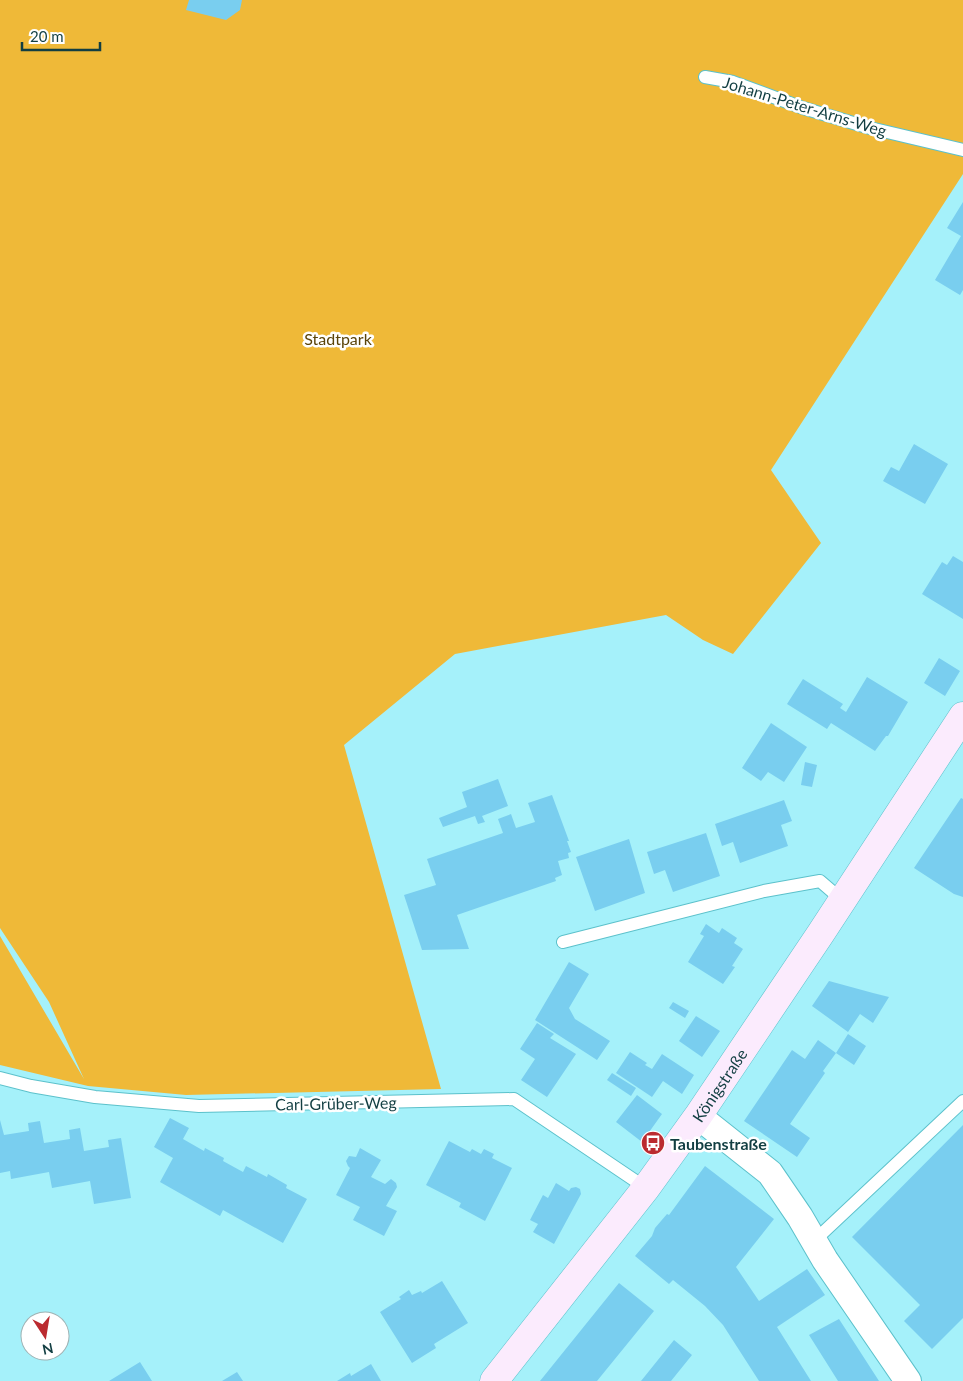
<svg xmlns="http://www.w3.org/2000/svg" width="963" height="1381" viewBox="0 0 963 1381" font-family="Lato,sans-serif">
<rect width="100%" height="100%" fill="#a5f1fa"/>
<!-- green -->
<path fill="#efb938" d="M0,0H963V174L771,470L821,543L733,654L703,640L666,615L455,654L344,745L441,1089L186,1095L88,1086L0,1065V936L84,1079L49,1002L0,928Z"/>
<!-- building -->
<path fill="#79ceef" d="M189,0H242L240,10L226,20L186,10Z
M963,202V290L960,295L935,280L961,236L947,228Z
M914,444L948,464L925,504L883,481L891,467L899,471Z
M953,556L963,562V619L922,594L942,562L947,565Z
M939,658L960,671L945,696L924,683Z
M867,677L908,702L888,736H886L875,751L831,723L827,729L787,704L803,679L843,704L840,708L846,712Z
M771,723L807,747L784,782L768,772L761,781L742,768Z
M805,762L817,765L812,787L801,785Z
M498,779L508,806L482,816L485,822L478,824L475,816L443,827L439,818L467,807L462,792Z
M552,795L569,841H567L571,852L568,853L569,858L558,861L562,875L555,878L556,881L457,915L469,949L422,950L404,895L436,885L427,859L503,833L498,819L511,814L516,828L535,822L528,803Z
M961,798L963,799V897L954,894L914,868Z
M784,800L792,821L781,825L788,846L740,863L733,842L722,846L715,824Z
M706,833L720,876L673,892L665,870L654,874L647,852Z
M629,839L645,893L595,911L576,857Z
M706,924L719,933L722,928L737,938L734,943L743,949L732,966L735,967L723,984L688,962L704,936L700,934Z
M569,962L589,974L569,1008L575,1019L610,1041L597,1060L535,1020Z
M829,981L873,993L889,997L873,1023L860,1014L848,1032L812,1006Z
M673,1002L689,1011L685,1018L669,1008Z
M696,1016L720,1031L702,1057L679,1041Z
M537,1023L554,1034L550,1038L576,1054L547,1097L521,1080L535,1059L520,1049Z
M848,1034L866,1046L854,1065L836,1053Z
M818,1040L836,1053L823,1071L825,1073L790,1124L810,1138L797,1157L744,1121L792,1050L805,1059Z
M630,1052L647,1063L645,1065L652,1069L662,1054L694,1075L682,1094L663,1081L652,1097L616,1073Z
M612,1073L636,1088L631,1096L607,1080Z
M637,1095L662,1114L642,1142L616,1122Z
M170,1118L189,1128L183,1139L204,1151L205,1148L224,1158L223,1161L243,1172L246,1166L267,1177L268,1174L287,1185L286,1188L307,1199L283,1243L223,1210L220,1216L160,1182L173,1158L154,1147Z
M0,1120L4,1135L29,1131L28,1123L40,1121L44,1143L70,1139L69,1130L80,1128L84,1151L109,1147L108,1140L121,1138L131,1198L94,1204L90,1181L52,1188L49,1172L11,1179L10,1171L0,1173Z
M963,1125V1318L932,1349L904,1321L920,1305L852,1237Z
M449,1141L470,1152L472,1149L481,1154L484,1149L494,1154L492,1158L512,1168L485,1221L459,1207L461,1203L426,1185Z
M360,1148L381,1160L371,1177L385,1184L391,1179L396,1183L397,1187L386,1206L397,1211L384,1236L353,1220L360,1207L336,1195L350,1168L348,1166L346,1161L349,1156L356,1157Z
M705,1166L774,1219L736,1267L759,1301L807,1269L825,1295L777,1327L811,1381H759L723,1325L705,1306L673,1280L669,1284L635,1256L652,1236L655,1228L667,1214L669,1215Z
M556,1183L569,1191L571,1188L576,1187L580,1189L581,1194L554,1244L533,1232L538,1224L530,1220L543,1195L548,1198Z
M442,1281L468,1323L434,1344L436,1348L412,1363L380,1312L401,1299L399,1297L409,1290L412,1295L421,1291L422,1293Z
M619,1283L654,1311L597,1381H540Z
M839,1319L879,1381H838L809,1335Z
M674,1340L692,1355L671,1381H641Z
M140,1362L152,1381H109Z
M371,1364L381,1381H337L350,1373L351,1376Z
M237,1372L243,1381H222Z"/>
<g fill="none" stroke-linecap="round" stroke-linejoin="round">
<!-- lane casing -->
<g stroke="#5cc1cb" stroke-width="14">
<path id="lane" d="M705,77L733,82L803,108L870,128L963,150
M563,942L764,891L820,881L842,900
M0,1078L31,1086L95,1097L199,1106L514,1099L646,1188
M814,1241L963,1101"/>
</g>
<!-- street casing -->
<g stroke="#5cc1cb" stroke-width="28">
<path id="street" d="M698,1116L770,1173L800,1217L825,1260L908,1381"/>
</g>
<!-- secondary casing -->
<g stroke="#5cc1cb" stroke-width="29">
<g id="secondary">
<path id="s1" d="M494,1381L646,1188L698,1116L821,933L963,716"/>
</g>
</g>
<!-- lane -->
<use href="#lane" stroke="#fff" stroke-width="12"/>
<!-- street -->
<use href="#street" stroke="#fff" stroke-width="26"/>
<!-- secondary -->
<use href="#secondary" stroke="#fbebfd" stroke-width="28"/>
</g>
<!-- icons -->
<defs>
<g id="bus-disc" transform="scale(1.25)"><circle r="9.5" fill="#bb2b30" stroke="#fff"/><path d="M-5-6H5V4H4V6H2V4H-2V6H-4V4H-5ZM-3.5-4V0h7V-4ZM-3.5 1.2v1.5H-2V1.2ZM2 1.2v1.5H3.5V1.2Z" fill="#fff"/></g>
</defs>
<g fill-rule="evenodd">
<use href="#bus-disc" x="653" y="1143"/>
</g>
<g text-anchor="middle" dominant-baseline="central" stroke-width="5" stroke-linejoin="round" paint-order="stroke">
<!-- street labels -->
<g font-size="16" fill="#123e42" stroke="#fff">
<text transform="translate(805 106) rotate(17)">Johann-Peter-Arns-Weg</text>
<text stroke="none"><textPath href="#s1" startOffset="372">Königstraße</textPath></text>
<text transform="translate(336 1103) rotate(-1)">Carl-Grüber-Weg</text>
</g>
<!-- park labels -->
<g font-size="16" fill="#5b440a" stroke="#fff">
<text x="338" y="338">Stadtpark</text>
</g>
<!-- poi labels -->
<g font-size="16" font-weight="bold" fill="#123e42" stroke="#fff" text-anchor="start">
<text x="670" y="1143">Taubenstraße</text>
</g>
</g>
<!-- north arrow -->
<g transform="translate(45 1336) rotate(168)"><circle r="24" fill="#ffffff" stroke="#a0b2b3"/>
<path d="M0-4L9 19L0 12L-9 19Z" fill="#bb2b30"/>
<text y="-8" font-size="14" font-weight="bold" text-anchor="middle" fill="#123e42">N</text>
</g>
<!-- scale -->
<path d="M22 42v8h78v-8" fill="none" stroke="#123e42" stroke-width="2.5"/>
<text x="30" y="42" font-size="15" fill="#123e42" stroke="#ffffff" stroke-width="4" paint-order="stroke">20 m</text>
</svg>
